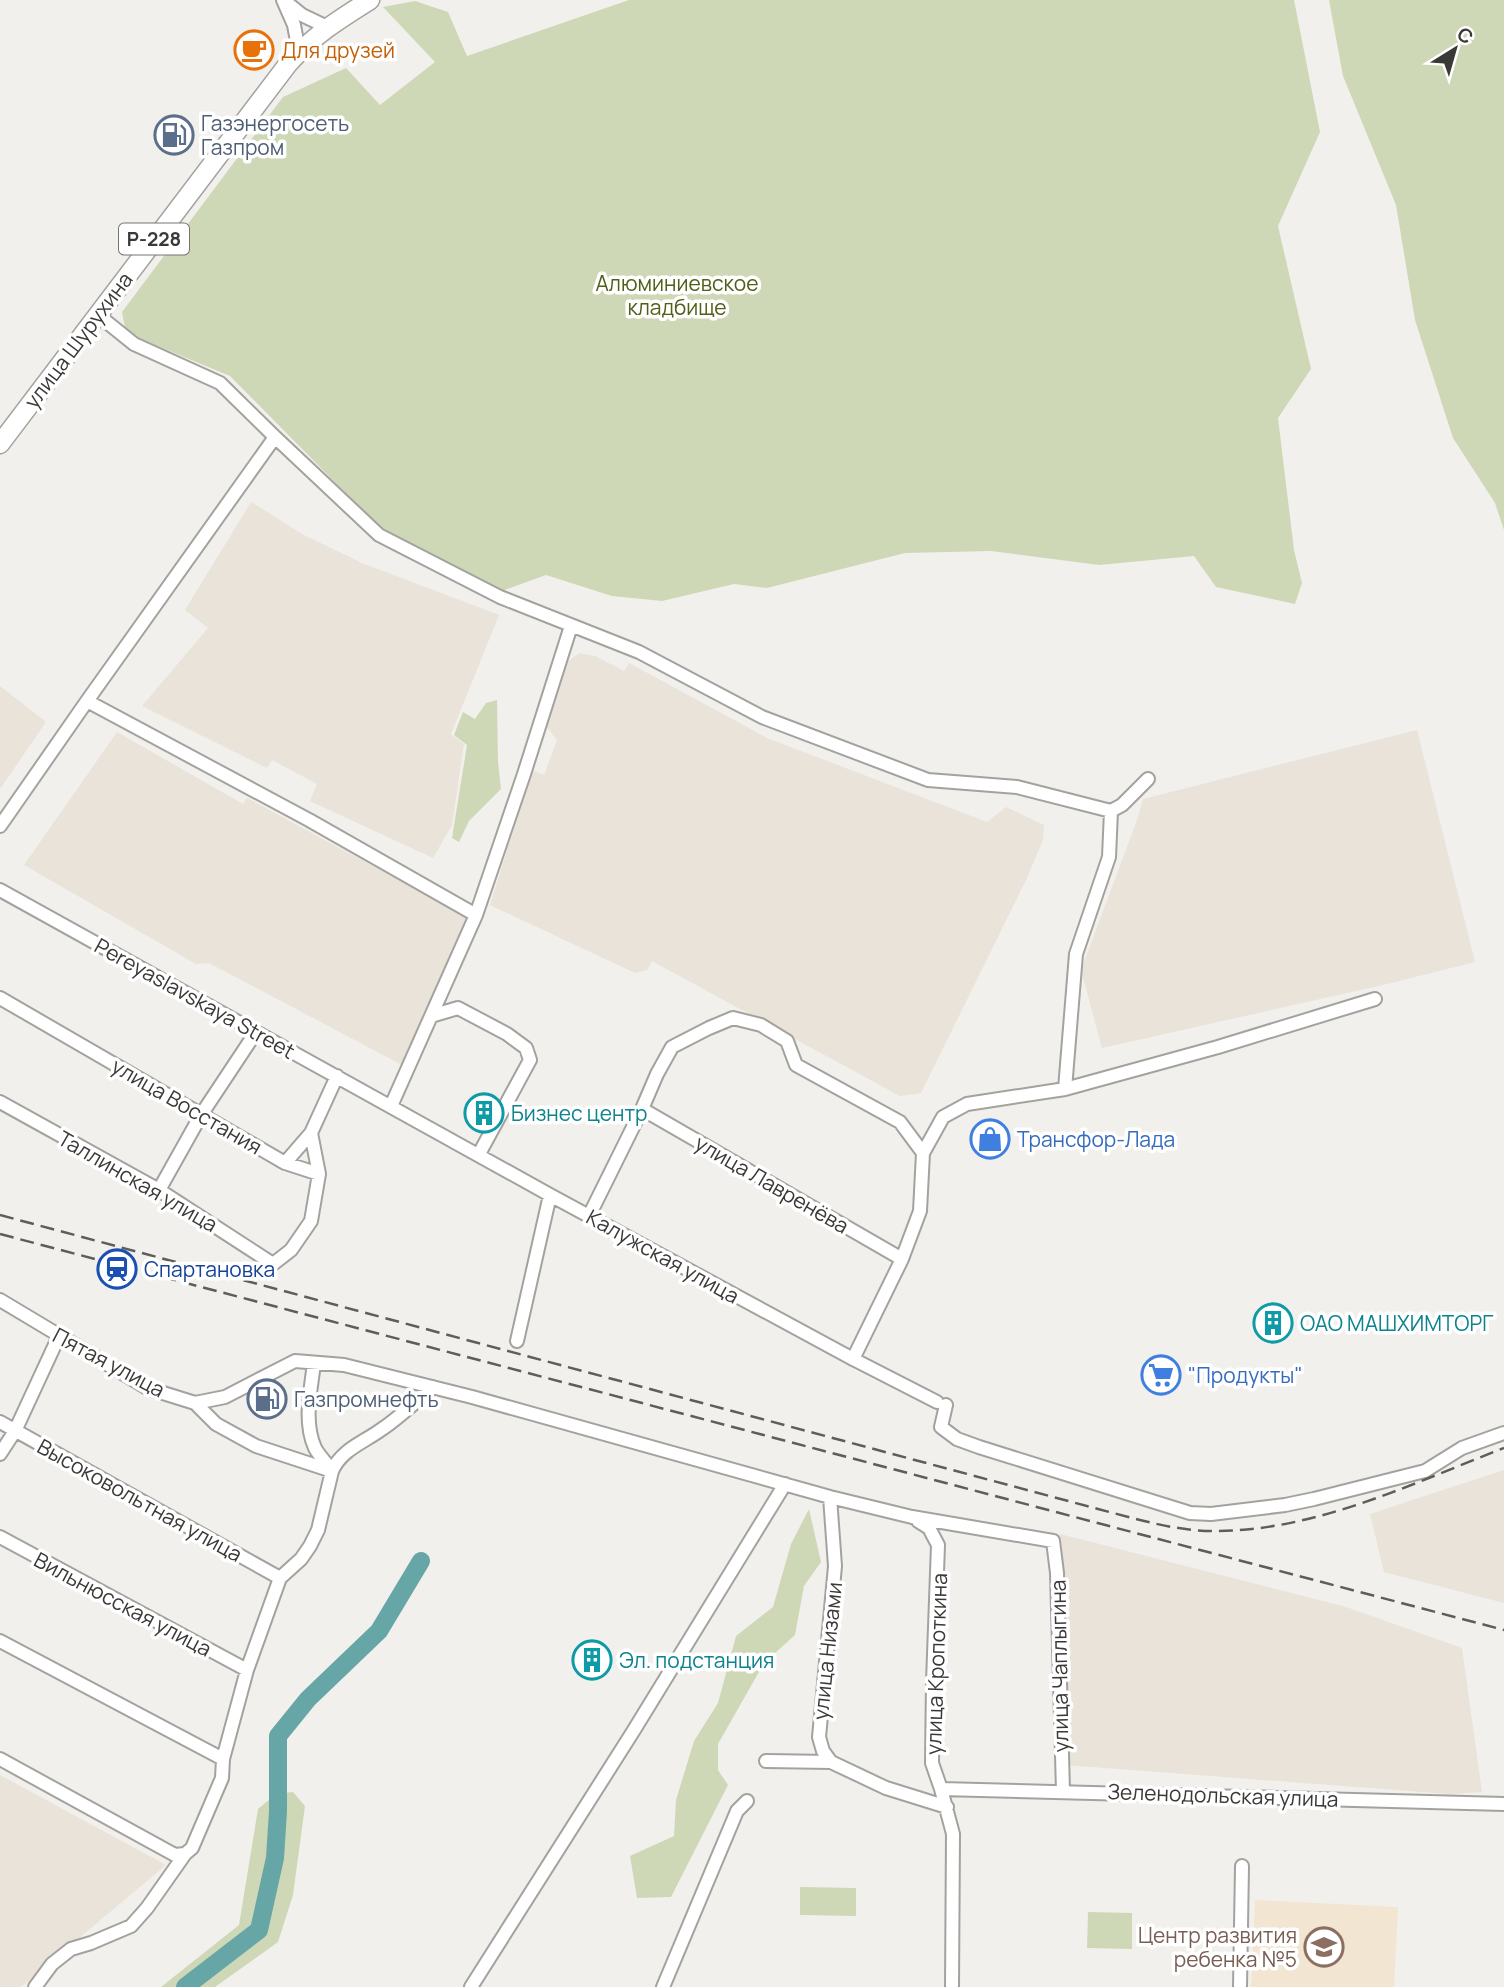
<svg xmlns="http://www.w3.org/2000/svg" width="1504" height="1987" viewBox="0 0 1504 1987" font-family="Manrope,sans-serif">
<rect width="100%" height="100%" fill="#f2f0ec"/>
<!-- built -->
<path fill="#e9e3d9" d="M251,502L304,535L362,563L499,615L451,734L464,744L452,825L433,858L310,801L317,784L272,760L267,768L142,706L208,628L185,610Z
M579,653L595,656L624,671L629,663L767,738L987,822L1006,807L1044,825L1043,840L1026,880L921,1093L900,1096L652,961L647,970L635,973L490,905L532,770L544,775L557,740L546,726L566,663Z
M0,686L46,722L0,789Z
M1417,730L1475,962L1383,985L1102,1048L1081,970L1137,820L1143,799Z
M117,732L243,804L247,798L467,917L402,1065L209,963L196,964L24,865Z
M1504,1470V1603L1384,1572L1370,1514Z
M1060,1534L1346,1607L1462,1648L1482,1792L1449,1794L1065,1765Z
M0,1775L166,1865L21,1987H0Z"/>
<!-- education -->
<path fill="#f2e5d1" d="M1255,1900L1398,1907L1394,1987H1251Z"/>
<!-- green -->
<path fill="#ced8b7" d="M629,0H1294L1320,132L1278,226L1311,369L1278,418L1294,550L1302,583L1295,604L1216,587L1194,556L1099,565L991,551L905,553L767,588L734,584L662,601L612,596L546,575L502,591L389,537L230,376L126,333L122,312L283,97L346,68L380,105L435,62L383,7L415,1L448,12L467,56Z
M1329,0H1504V530L1495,503L1453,438L1415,320L1396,205L1343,76Z
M497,700L498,762L501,789L469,821L459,842L452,838L467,745L454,735L463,712L475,719L486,703Z
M809,1509L821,1562L804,1586L795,1635L764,1663L718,1744V1770L728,1785L671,1897L637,1898L630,1856L674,1836L676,1800L694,1741L718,1703L736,1636L773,1607L791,1544Z
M293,1792L305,1806L293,1895L278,1942L215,1987H161L239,1925L258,1809L276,1794Z
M800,1887L856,1888V1916L800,1915Z
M1088,1912L1132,1913V1949L1087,1948Z"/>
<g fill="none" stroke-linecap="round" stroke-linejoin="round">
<!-- river -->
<path stroke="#67a6a6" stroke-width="18" d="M185,1987L259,1930L275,1858L278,1811V1736L308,1699L379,1631L421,1561"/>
<!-- minor casing -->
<g stroke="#a4a29e" stroke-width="16">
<path id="minor" d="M283,0L294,25L299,52
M286,2L302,15L327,27
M98,315L134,344L220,383L275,437L379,535L500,597L639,652L762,717L928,780L1017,787L1111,811
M87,701L309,820L476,915
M0,826L87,701L275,437
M0,890L550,1195L853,1359L937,1402
M0,998L285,1163L311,1133L337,1076
M431,1016L458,1008L507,1034L526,1048L530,1060L479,1154
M1065,1089L1076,954L1109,857L1111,811L1122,805L1148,779
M0,1102L159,1190L273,1264L291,1250L311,1221L319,1174L311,1133
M391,1106L476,915L524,774L571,626
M642,1109L902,1259
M285,1163L319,1174
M159,1190L201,1115L256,1032
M589,1216L642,1109L657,1074L672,1047L709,1028L733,1018L761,1025L787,1041L796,1065L900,1122L923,1153
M0,1300L147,1388L195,1403L216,1424L256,1446L332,1471C342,1449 363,1443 382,1429C400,1417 416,1401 433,1387
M517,1341L550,1195
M853,1359L902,1259L920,1211L923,1153L943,1117L967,1104L1065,1089L1218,1047L1375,999
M195,1403L225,1397L295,1361L344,1365L472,1397L830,1497L912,1517L1053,1541L1057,1573L1063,1791
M946,1405L941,1427L957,1439L979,1447L1190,1513L1211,1514L1285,1505L1314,1499L1425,1471L1462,1448L1504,1433
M0,1422L280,1578
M0,1454L15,1431L59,1336
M830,1497L835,1566L819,1737L823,1751L831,1762L886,1788L947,1807
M918,1521L929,1528L938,1545L933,1682L932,1763L941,1789L953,1834L952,1987
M0,1537L247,1670
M0,1641L223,1759
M0,1759L175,1855L185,1854L192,1848L222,1778L223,1759L247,1670L280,1578L301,1559L310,1546L318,1530L332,1471C327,1463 319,1456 315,1448C303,1421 311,1390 314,1363
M766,1761L831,1762
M941,1789L1504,1804
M35,1987L52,1964L71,1949L91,1943L131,1926L147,1908L185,1854
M471,1987L634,1730L785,1484
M663,1987L737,1811L747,1801
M1240,1987L1242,1866"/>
</g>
<!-- highway casing -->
<g stroke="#a4a29e" stroke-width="21">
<path id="highway" d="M0,444L288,64C314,35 338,20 370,0"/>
</g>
<!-- minor -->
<use href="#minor" stroke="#fff" stroke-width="12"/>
<!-- highway -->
<use href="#highway" stroke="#fff" stroke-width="18"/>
<!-- rail -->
<path stroke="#5e5d5a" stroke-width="2.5" stroke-dasharray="14 7" stroke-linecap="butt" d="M0,1215L1098,1509C1137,1519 1178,1532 1218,1531C1318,1530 1413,1483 1504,1448
M0,1234L1504,1630"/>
</g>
<!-- icons -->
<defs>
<g id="cafe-ring" transform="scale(2.0125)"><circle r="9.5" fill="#fff" stroke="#e8710a" stroke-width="1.5"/><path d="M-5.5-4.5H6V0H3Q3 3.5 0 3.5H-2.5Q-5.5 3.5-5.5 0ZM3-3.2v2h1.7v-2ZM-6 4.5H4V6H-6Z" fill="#e8710a"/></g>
<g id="fuel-ring" transform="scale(2.0125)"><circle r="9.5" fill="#fff" stroke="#5c6f8a" stroke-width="1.5"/><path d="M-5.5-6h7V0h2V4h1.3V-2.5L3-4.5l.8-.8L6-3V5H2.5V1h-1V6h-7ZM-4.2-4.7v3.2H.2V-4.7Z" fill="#5c6f8a"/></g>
<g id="building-ring" transform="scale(2.0125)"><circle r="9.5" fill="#fff" stroke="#0f9aa8" stroke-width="1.5"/><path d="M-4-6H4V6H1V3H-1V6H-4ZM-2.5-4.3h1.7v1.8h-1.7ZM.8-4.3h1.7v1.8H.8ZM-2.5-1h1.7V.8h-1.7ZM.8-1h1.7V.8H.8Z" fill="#0f9aa8"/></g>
<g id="shop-ring" transform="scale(2.0125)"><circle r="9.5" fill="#fff" stroke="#3f7fe0" stroke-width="1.5"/><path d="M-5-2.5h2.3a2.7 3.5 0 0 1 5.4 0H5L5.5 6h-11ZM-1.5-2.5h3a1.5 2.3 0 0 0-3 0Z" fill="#3f7fe0"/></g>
<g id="station-ring" transform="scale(2.0125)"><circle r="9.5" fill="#fff" stroke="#1a4fb4" stroke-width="1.5"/><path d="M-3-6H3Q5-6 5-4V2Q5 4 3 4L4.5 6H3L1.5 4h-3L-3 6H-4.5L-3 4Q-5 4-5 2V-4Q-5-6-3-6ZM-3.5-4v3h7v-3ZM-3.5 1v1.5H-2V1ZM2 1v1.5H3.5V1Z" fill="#1a4fb4"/></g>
<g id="supermarket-ring" transform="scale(2.0125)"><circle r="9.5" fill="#fff" stroke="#3f7fe0" stroke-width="1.5"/><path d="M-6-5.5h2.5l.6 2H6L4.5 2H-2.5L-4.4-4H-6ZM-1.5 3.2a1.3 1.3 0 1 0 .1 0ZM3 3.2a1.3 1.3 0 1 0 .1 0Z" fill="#3f7fe0"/></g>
<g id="school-ring" transform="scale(2.0125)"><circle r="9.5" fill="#fff" stroke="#8d6e63" stroke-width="1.5"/><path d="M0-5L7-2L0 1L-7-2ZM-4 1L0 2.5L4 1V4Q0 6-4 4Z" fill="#8d6e63"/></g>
</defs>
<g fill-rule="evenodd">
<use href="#cafe-ring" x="254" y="50"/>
<use href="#fuel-ring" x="174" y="135"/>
<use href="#building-ring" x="484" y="1113"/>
<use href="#shop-ring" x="990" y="1139"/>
<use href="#station-ring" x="117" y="1269"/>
<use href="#building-ring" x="1273" y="1323"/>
<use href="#supermarket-ring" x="1161" y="1375"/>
<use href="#fuel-ring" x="267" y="1399"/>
<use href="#building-ring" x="592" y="1660"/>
<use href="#school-ring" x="1324" y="1947"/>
</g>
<g text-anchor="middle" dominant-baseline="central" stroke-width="7" stroke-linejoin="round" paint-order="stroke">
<!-- shield labels -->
<rect fill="#fff" stroke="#757473" stroke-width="2" x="119" y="223.5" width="70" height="31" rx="5"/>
<g font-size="19" font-weight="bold" fill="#3a3937">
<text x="154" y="239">Р-228</text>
</g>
<!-- food labels -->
<g font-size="21" fill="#c56008" stroke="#fff" text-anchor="start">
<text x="281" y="50">Для друзей</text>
</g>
<!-- service labels -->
<g font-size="21" fill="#4e5e75" stroke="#fff" text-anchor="start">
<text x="201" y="123">Газэнергосеть<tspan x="201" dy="24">Газпром</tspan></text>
<text x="294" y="1399">Газпромнефть</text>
</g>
<!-- park labels -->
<g font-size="21" fill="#515f19" stroke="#fff">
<text x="677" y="283">Алюминиевское<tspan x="677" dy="24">кладбище</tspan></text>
</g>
<!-- street labels -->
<g font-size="21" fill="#3a3937" stroke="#fff">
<text transform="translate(78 340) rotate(-53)">улица Шурухина</text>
<text transform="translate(195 998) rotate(29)">Pereyaslavskaya Street</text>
<text transform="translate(187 1106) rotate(30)">улица Восстания</text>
<text transform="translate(138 1181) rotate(30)">Таллинская улица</text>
<text transform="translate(772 1184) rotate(30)">улица Лавренёва</text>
<text transform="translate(663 1256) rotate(29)">Калужская улица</text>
<text transform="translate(109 1362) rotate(28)">Пятая улица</text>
<text transform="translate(140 1500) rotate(29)">Высоковольтная улица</text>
<text transform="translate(123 1604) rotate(28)">Вильнюсская улица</text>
<text transform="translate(827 1651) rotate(-84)">улица Низами</text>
<text transform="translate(936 1664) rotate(-88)">улица Кропоткина</text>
<text transform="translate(1059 1666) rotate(-91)">улица Чаплыгина</text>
<text transform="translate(1223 1795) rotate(2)">Зеленодольская улица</text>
</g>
<!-- culture labels -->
<g font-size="21" fill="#0d838f" stroke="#fff" text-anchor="start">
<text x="511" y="1113">Бизнес центр</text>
<text x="1300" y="1323">ОАО МАШХИМТОРГ</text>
<text x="619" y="1660">Эл. подстанция</text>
</g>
<!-- shop labels -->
<g font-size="21" fill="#366cbe" stroke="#fff" text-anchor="start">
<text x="1017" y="1139">Трансфор-Лада</text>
<text x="1188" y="1375">"Продукты"</text>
</g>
<!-- transit labels -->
<g font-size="21" fill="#164399" stroke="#fff" text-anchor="start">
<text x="144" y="1269">Спартановка</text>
</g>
<!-- education labels -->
<g font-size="21" fill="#785e54" stroke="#fff" text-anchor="end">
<text x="1297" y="1935">Центр развития<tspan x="1297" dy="24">ребенка №5</tspan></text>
</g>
</g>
<!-- north arrow -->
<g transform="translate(1455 49) rotate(37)" stroke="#ffffff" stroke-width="5" paint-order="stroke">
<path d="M0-5L12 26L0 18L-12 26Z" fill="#3a3937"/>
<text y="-10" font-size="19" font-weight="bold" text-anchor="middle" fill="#3a3937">С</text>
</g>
</svg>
